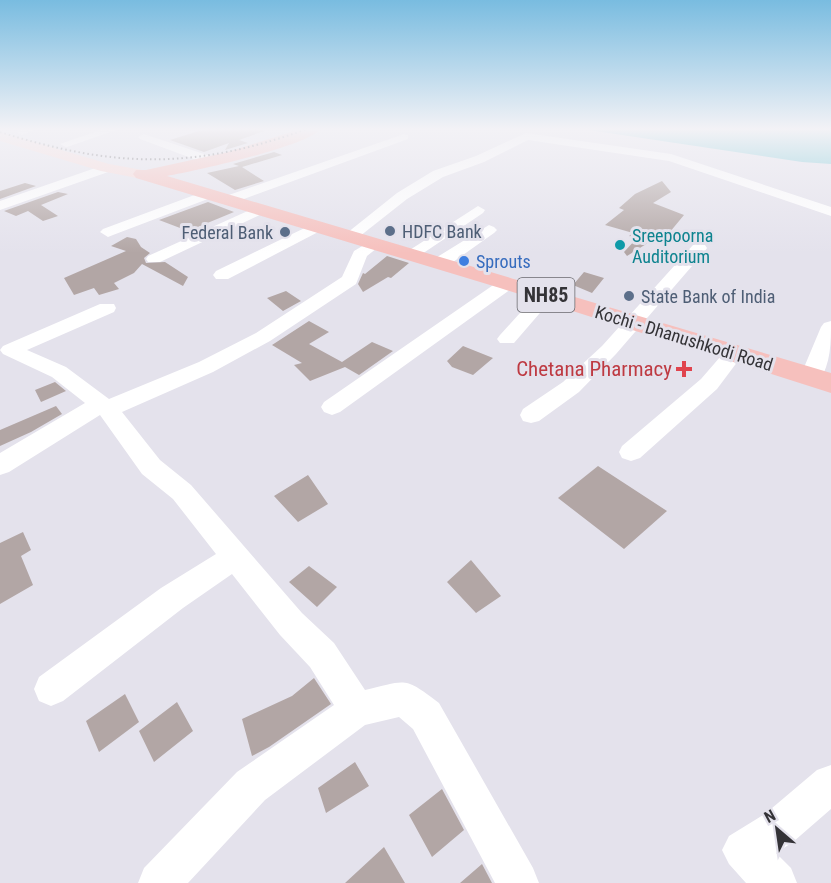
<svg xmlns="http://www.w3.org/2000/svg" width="831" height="883" viewBox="0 0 831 883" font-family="'Roboto Condensed',sans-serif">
<rect width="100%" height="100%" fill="#e4e2ec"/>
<!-- water -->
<path fill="#74c7d4" d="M582,129H831V164L802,162Z"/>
<!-- building -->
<path fill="#b2a6a5" d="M205,129H263L264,131L239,140L248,143L225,150L229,143L204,152L170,140Z
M274,152L282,155L242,167L264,181L235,190L207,173L239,166L233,164Z
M662,181L671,192L653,203L684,215L660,244L651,241L627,256L624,252L637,238L629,236L633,233L605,225L624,210L619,208L635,194Z
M25,183L36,186L0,199V191Z
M58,192L68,194L41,205L58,216L43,221L28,211L16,216L4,211Z
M208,202L234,212L188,231L159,220Z
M127,237L136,239L141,247L150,253L144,258L146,263L165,262L188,277L183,286L142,264L134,273L114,283L119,289L99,295L94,288L74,295L64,278L126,251L111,246Z
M387,256L409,263L391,278L388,277L363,292L358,284L363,273L365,274Z
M584,272L604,278L592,293L573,285Z
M286,291L301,301L283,311L267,298Z
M309,321L329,332L309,344L342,362L372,342L393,351L359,375L345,367L310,381L294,365L302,363L272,345Z
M463,346L493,358L473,375L452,367L447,361Z
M55,382L66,391L41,402L35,390Z
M56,406L62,414L31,432L0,446V430Z
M598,466L667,511L624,549L558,498Z
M308,475L328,504L298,522L274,496Z
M23,532L31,550L21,556L33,585L0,604V543Z
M471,560L501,596L476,613L447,582Z
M309,566L337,587L317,607L289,582Z
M314,678L331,704L269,747L252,756L242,719L292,696Z
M125,694L139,722L99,752L86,721Z
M177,702L193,731L154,762L139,731Z
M355,762L369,786L326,813L318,788Z
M442,789L464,830L432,857L409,815Z
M384,847L405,883H345Z
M482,864L492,883H460Z"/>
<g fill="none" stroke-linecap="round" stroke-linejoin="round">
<!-- minor -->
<path fill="#fff" fill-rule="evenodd" d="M37,129L22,135L16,132L21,129Z
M103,129H119L70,146L66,147L60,144Z
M526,133L671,154L831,207V216L669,161L528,140L484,162L443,177L407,199L355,240H345L342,237L397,193L433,171L476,156Z
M144,134L210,156L212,159L210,162H202L140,139L138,137Z
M404,134L408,135V139L233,203H223L221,200L223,197Z
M107,164L111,165L113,168L111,171L0,210V201Z
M208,190L215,194L213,197L113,235L108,237L100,232L103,229Z
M261,205L268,209L266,212L160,262H148L146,259L148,256Z
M478,206L485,210L483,213L416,258H404L402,255Z
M317,222L325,227L322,230L228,279H216L213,275L216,271Z
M489,225L494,227L497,230L494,233L446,267H434L432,263L434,259Z
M374,239L382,244L367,256L356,284L270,341L213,372L122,412L160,460L191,485L302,613L334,643L365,690C407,680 404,676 439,703L533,868L539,883H495L413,729L399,717L365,725L265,800L188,883H138L144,868L237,772L334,705L310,667L280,635L232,574L183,608L63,701L51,706L39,701L34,689L39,677L161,588L216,554L173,499L142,474L100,415L9,472L0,475V453L85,403L52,377L3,354L0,350L3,346L100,304H114L116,308L114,312L27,350L66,367L109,399L199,362L256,333L342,277L354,251Z
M699,243L705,245L707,248L705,251L616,354L579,392L539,421L531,423L523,421L520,415L523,409L563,382L602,346L693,245Z
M508,278L514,279L517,283L514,287L340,412L332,415L324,412L321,407L324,402L502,279Z
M546,290L552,291L555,295L552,299L514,343H500L497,339L500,335L540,291Z
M831,321C831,343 831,363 819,382L811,384L803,382L800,377L821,327L824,323Z
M734,347L741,349L744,353L717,389L640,458L631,461L622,458L619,452L622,446L701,379L727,349Z
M831,765V809L793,842L776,853L791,868L797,883H746L729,864L722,850L729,836L765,814L817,770Z"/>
<!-- major -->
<path fill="#fad9d7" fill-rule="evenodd" d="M0,132L109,164L148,171L150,174L142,179L101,171L0,141Z"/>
<!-- highway -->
<path fill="#f6c0bd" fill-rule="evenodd" d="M300,129H321C305,147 195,171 167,176L831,373V393L500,288L136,178L133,174L136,170H146L228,152Z"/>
<!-- rail -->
<path stroke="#68676d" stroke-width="2" stroke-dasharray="1.5 3" stroke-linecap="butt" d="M0,132C115,168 193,170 307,129"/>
</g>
<!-- sky -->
<linearGradient id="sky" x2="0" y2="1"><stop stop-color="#79bce0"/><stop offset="0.51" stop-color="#f3f2f6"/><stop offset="1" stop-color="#f3f2f6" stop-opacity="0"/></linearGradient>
<rect width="831" height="253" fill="url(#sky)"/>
<!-- markers -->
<g fill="#5c6f8a" stroke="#e4e2ec" stroke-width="2">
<circle cx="390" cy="231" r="6"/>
<circle cx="285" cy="232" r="6"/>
<circle cx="629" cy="296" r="6"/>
</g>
<circle fill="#0f9aa8" stroke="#e4e2ec" stroke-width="2" cx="620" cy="245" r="6"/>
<circle fill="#3f7fe0" stroke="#e4e2ec" stroke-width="2" cx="464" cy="261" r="6"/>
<path fill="#e0444e" stroke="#e4e2ec" stroke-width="2" d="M681 360h6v6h6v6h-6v6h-6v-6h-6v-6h6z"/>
<g text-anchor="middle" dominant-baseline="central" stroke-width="6" stroke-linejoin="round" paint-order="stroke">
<!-- far-service labels -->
<g font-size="18" fill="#4e5e75" stroke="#e4e2ec" text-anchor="start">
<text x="402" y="231">HDFC Bank</text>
<text x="273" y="232" text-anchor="end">Federal Bank</text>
<text x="641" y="296">State Bank of India</text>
</g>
<!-- far-culture labels -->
<g font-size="18" fill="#0d838f" stroke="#e4e2ec" text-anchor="start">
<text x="632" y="235">Sreepoorna<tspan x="632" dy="21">Auditorium</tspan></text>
</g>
<!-- far-shop labels -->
<g font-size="18" fill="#366cbe" stroke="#e4e2ec" text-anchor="start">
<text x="476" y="261">Sprouts</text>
</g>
<!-- far-street labels -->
<g font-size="18" fill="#343337" stroke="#e4e2ec">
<text transform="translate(684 338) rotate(17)">Kochi - Dhanushkodi Road</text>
</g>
<!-- shield labels -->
<rect fill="#e4e2ec" stroke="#69686d" stroke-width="1.5" x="517.5" y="278" width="57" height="34" rx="4.5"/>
<g font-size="20" font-weight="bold" fill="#343337">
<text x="546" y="295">NH85</text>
</g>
<!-- health labels -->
<g font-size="21" fill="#be3a42" stroke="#e4e2ec" text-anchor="end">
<text x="672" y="369">Chetana Pharmacy</text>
</g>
</g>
<!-- north arrow -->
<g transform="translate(777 829) rotate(331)" stroke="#e4e2ec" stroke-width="4.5" paint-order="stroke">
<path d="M0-4.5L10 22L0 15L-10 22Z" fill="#343337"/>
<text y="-9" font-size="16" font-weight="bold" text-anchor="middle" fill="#343337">N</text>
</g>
</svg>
